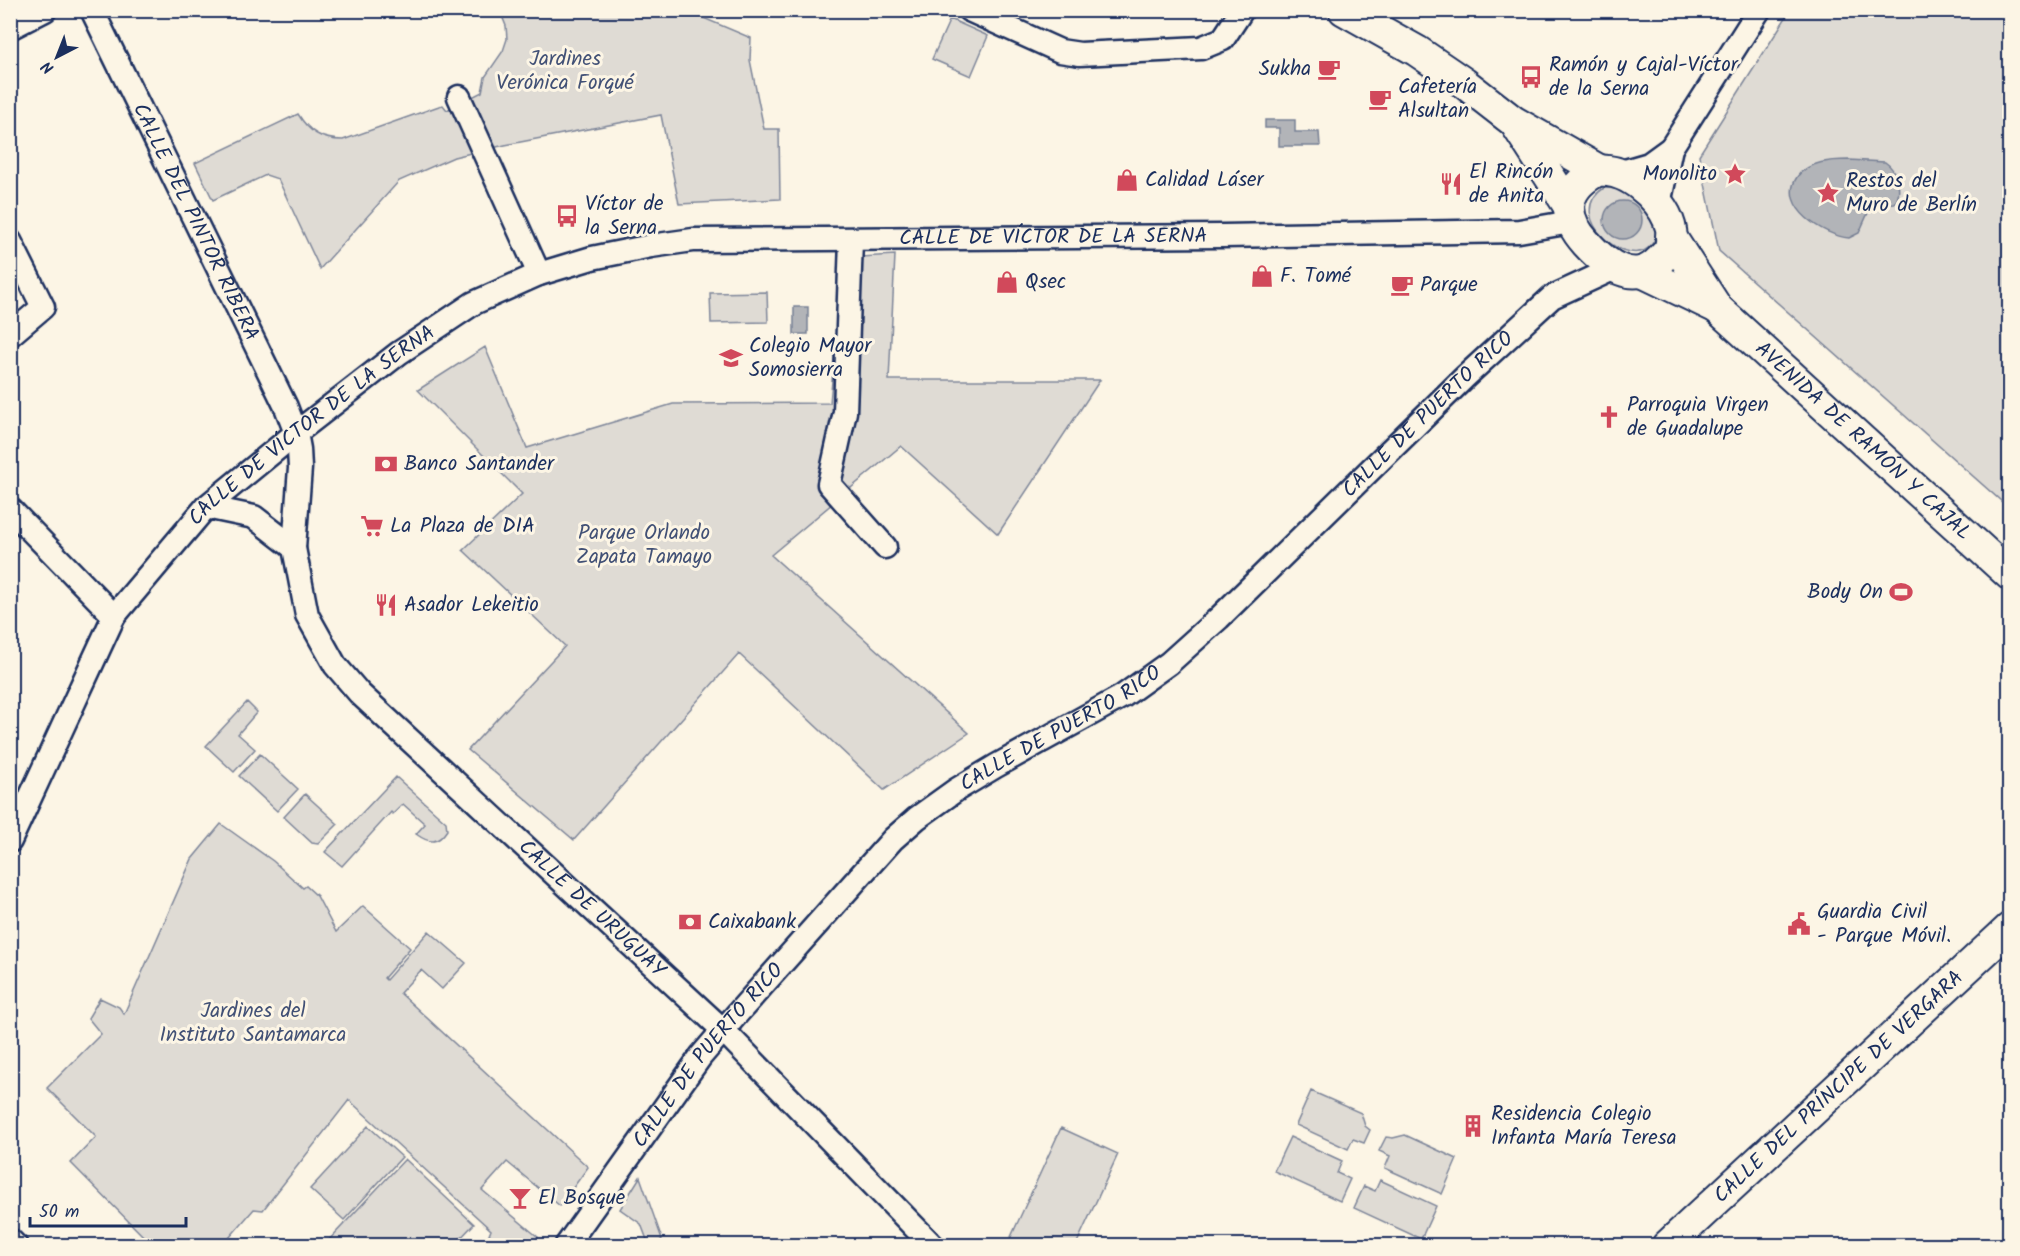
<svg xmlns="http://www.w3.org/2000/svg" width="2020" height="1256" viewBox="0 0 2020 1256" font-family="Kalam,sans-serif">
<rect width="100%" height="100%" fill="#fcf5e5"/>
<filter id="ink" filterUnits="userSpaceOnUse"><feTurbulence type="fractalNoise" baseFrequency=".0167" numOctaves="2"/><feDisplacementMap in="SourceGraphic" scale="12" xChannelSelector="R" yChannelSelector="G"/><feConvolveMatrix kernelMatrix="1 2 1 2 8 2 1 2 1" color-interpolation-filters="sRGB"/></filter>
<g filter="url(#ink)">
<!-- green -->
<path fill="#dfdbd4" stroke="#7d8599" stroke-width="1.5" d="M500,11H687L751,38L750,60L764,129H779L780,199L679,204L661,115L505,145L454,157L399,181L320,269L278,179L266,175L213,200L195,163L298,114C309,132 321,140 343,140L439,106L443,105L447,110L482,92L485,77L503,51L507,39L506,26Z
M1790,11H2009V508L1719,251L1699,155Z
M950,19L988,36L971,76L932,59Z
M1604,188C1612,188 1619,189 1626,192C1642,199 1665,226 1652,244C1630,274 1561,216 1604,188Z
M895,255L889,380H1100L998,534L901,446L771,555L969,733L884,790L739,654L574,840L468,750L565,646L463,550L522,494L418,390L485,347L527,448L673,404L830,403L843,258Z
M767,292L768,322L711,323L710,293Z
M247,702L257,712L238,734L255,749L234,772L206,746Z
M260,754L298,789L277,811L239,776Z
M396,777L446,822L447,830C438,844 430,844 416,834L425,824L403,804L393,814L391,812L342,866L325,852Z
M305,794L338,824L318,844L312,843L284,817Z
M221,824L273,861L303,888L306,886L317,896L336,932L363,906L410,948L384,978L386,980L429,931L466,963L442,989L421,970L400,993L588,1167L560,1206L507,1162L482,1190L538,1237L532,1245H494L487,1240L491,1230L349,1100L263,1210L254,1209L223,1245H152L71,1163L96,1137L47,1088L101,1034L88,1018L100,998L119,1007L124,1014L192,859Z
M1311,1091L1361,1113L1365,1126L1370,1130L1364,1143L1353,1139L1348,1149L1296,1125Z
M368,1126L402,1157L344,1220L310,1189Z
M1061,1128L1118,1154L1076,1245H1024L1010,1239Z
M1405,1135L1457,1159L1442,1194L1385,1168L1390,1156L1379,1151L1386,1137L1393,1138Z
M1290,1137L1342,1161L1337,1173L1350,1179L1340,1201L1274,1171Z
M405,1159L474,1224L454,1245H333L328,1241Z
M640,1177L662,1239L657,1245H649L641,1224L620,1209Z
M1380,1180L1436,1206L1421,1239L1354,1208L1364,1186L1375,1191Z"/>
<!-- water -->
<path fill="#b2b4b8" stroke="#767f94" stroke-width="1.5" d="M1265,120H1295V132H1319L1320,146H1279V128H1265Z
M1849,160L1885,162C1897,170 1903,191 1895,203L1872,204L1859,233L1849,238C1825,236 1777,207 1797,177C1808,161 1833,160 1849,160Z
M1604 220a19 19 0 1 1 38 0a19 19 0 1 1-38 0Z
M794,307H808V334H794Z"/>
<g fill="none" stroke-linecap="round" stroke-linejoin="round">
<!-- minor casing -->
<g stroke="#1b2f5e" stroke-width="27">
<g id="minor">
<path id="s1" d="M92,10L286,407L296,433L299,449L300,468L294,548L307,615L335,665L360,694L723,1030L933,1246"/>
<path d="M969,10L1060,51L1080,54L1201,48L1223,39L1242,10"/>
<path d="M10,28L45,10"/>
<path d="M459,97L539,274"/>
<path d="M1618,173L1649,164L1671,148"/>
<path d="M1659,204L1671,148L1759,10"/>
<path d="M851,240L845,412L829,484L885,547"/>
<path d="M10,241L43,307L10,335"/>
<path d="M206,507L254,517L294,548"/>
<path d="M10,509L114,616"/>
<path id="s2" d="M10,841L114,616L206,507L296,433L399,353L474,303L539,274L592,258L651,246L693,240L1223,236L1519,231L1571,222"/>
<path d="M10,1240L16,1246"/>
<path id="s3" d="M566,1246L701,1056L737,1014L893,839L917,818L956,790L996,766L1123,696L1169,663L1219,618L1465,377L1552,297L1615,268"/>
</g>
</g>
<!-- major casing -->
<g stroke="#1b2f5e" stroke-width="34">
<g id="major">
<path d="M1344,10L1417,51L1464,83L1513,121L1599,170"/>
<path d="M1517,126L1568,205"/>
<path d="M1599,170C1605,171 1612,171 1617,173C1644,181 1682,219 1669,250C1667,253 1663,257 1660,260C1635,287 1606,265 1586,243C1560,214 1564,188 1599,170Z"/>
<path id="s4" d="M1671,237L1717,308L2010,575"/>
<path d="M1642,272L1717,308"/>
<path id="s5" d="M1667,1246L2010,928"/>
</g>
</g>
<!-- minor -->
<use href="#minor" stroke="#fcf5e5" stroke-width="22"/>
<!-- major -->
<use href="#major" stroke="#fcf5e5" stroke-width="30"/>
</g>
</g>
<!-- icons -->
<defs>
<g id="cafe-bare" transform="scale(1.8)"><path d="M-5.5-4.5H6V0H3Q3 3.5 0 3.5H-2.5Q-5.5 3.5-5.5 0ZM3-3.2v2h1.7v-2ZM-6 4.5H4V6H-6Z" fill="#d1495b" stroke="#fcf5e5" stroke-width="2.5" paint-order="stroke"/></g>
<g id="bus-bare" transform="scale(1.8)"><path d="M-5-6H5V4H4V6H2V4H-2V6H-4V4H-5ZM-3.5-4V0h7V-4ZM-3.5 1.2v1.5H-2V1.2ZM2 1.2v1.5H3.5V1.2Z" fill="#d1495b" stroke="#fcf5e5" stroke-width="2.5" paint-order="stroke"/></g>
<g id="sight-bare" transform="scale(1.8)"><path d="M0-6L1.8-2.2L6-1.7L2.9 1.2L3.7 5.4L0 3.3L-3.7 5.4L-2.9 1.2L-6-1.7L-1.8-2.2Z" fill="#d1495b" stroke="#fcf5e5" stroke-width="2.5" paint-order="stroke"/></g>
<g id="shop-bare" transform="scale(1.8)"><path d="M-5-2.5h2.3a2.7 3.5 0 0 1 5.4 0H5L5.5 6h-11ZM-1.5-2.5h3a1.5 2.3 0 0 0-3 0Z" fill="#d1495b" stroke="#fcf5e5" stroke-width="2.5" paint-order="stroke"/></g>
<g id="restaurant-bare" transform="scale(1.8)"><path d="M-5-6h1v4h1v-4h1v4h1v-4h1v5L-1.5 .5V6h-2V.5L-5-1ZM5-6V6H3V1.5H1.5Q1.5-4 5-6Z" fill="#d1495b" stroke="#fcf5e5" stroke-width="2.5" paint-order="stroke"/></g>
<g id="university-bare" transform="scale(1.8)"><path d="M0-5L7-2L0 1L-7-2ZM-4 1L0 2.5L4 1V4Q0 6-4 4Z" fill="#d1495b" stroke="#fcf5e5" stroke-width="2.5" paint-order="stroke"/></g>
<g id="church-bare" transform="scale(1.8)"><path d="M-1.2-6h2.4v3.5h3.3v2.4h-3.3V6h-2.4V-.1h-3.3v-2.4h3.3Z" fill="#d1495b" stroke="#fcf5e5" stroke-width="2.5" paint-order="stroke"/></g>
<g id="bank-bare" transform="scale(1.8)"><path d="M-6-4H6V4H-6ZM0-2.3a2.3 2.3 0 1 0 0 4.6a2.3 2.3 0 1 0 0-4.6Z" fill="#d1495b" stroke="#fcf5e5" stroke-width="2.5" paint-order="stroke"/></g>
<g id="supermarket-bare" transform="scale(1.8)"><path d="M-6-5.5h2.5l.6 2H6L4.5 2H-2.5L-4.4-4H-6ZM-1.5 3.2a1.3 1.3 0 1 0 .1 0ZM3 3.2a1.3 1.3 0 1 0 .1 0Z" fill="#d1495b" stroke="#fcf5e5" stroke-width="2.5" paint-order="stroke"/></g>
<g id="stadium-bare" transform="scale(1.8)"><path d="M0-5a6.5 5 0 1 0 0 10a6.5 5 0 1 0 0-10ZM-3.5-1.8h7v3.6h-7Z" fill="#d1495b" stroke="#fcf5e5" stroke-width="2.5" paint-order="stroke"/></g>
<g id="civic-bare" transform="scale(1.8)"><path d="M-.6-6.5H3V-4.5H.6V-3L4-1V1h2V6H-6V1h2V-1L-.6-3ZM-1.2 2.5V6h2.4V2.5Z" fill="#d1495b" stroke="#fcf5e5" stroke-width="2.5" paint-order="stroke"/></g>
<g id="building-bare" transform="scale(1.8)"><path d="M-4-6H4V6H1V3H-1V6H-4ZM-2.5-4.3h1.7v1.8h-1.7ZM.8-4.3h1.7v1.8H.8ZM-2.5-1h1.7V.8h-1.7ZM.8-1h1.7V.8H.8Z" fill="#d1495b" stroke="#fcf5e5" stroke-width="2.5" paint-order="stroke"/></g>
<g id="bar-bare" transform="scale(1.8)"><path d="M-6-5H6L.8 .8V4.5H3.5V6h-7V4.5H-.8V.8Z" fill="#d1495b" stroke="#fcf5e5" stroke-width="2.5" paint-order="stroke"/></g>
</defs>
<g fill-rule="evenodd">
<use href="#cafe-bare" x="1329" y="69"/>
<use href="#bus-bare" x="1531" y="77"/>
<use href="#cafe-bare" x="1380" y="99"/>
<use href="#sight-bare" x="1735" y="174"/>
<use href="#shop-bare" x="1127" y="180"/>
<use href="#restaurant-bare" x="1451" y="184"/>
<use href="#sight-bare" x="1828" y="193"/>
<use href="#bus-bare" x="567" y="216"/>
<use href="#shop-bare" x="1262" y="276"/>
<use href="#shop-bare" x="1007" y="282"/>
<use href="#cafe-bare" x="1402" y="285"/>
<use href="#university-bare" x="731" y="358"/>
<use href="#church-bare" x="1609" y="417"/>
<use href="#bank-bare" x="386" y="464"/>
<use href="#supermarket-bare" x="372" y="526"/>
<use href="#stadium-bare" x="1901" y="592"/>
<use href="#restaurant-bare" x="386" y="605"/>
<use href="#bank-bare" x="690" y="922"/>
<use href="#civic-bare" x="1799" y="924"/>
<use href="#building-bare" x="1473" y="1126"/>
<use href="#bar-bare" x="520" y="1198"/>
</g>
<g text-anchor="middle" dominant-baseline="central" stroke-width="6" stroke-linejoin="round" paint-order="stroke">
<!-- park labels -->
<g font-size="21" fill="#425176" stroke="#fcf5e5">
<text x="565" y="59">Jardines<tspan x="565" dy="24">Verónica Forqué</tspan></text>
<text x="644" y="533">Parque Orlando<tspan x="644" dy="24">Zapata Tamayo</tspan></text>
<text x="253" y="1011">Jardines del<tspan x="253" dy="24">Instituto Santamarca</tspan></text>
</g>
<!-- poi labels -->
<g font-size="21" fill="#1b2f5e" stroke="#fcf5e5" text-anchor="start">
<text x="1549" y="65">Ramón y Cajal-Víctor<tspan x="1549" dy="24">de la Serna</tspan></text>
<text x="1311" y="69" text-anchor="end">Sukha</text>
<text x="1398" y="87">Cafetería<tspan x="1398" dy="24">Alsultan</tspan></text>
<text x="1469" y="172">El Rincón<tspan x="1469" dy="24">de Anita</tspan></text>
<text x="1717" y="174" text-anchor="end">Monolito</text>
<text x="1145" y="180">Calidad Láser</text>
<text x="1846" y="181">Restos del<tspan x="1846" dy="24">Muro de Berlín</tspan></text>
<text x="585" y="204">Víctor de<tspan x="585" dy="24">la Serna</tspan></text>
<text x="1280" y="276">F. Tomé</text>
<text x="1025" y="282">Qsec</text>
<text x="1420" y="285">Parque</text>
<text x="749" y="346">Colegio Mayor<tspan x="749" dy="24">Somosierra</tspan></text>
<text x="1627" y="405">Parroquia Virgen<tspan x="1627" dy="24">de Guadalupe</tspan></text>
<text x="404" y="464">Banco Santander</text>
<text x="390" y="526">La Plaza de DIA</text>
<text x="1883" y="592" text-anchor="end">Body On</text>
<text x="404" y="605">Asador Lekeitio</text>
<text x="1817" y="912">Guardia Civil<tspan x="1817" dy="24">- Parque Móvil.</tspan></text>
<text x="708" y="922">Caixabank</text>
<text x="1491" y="1114">Residencia Colegio<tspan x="1491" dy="24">Infanta María Teresa</tspan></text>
<text x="538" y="1198">El Bosque</text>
</g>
<!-- street labels -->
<g font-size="21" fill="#1b2f5e" stroke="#fcf5e5">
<text stroke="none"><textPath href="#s1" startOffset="236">CALLE DEL PINTOR RIBERA</textPath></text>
<text stroke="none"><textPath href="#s2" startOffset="1317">CALLE DE VÍCTOR DE LA SERNA</textPath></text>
<text stroke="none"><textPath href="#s3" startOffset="1210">CALLE DE PUERTO RICO</textPath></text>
<text stroke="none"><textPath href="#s2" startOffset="524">CALLE DE VÍCTOR DE LA SERNA</textPath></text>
<text stroke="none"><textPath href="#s4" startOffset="282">AVENIDA DE RAMÓN Y CAJAL</textPath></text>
<text stroke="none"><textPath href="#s3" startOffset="724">CALLE DE PUERTO RICO</textPath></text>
<text stroke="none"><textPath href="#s1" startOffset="1065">CALLE DE URUGUAY</textPath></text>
<text stroke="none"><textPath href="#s3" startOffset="238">CALLE DE PUERTO RICO</textPath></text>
<text stroke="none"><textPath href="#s5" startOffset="234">CALLE DEL PRÍNCIPE DE VERGARA</textPath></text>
</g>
</g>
<!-- margin -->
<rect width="2020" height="1256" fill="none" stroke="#fcf5e5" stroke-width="36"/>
<rect x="18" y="18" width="1984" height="1220" fill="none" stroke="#1b2f5e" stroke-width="2" filter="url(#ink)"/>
<!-- north arrow -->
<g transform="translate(57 57) rotate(222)" stroke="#fcf5e5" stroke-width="4.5" paint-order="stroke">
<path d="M0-4.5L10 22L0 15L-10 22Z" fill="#1b2f5e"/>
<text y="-9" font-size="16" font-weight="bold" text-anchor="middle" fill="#1b2f5e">N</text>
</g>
<!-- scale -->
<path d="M30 1217v9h156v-9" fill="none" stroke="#1b2f5e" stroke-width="3"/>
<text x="39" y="1217" font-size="18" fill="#1b2f5e" stroke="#fcf5e5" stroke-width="4.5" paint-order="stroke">50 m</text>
</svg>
